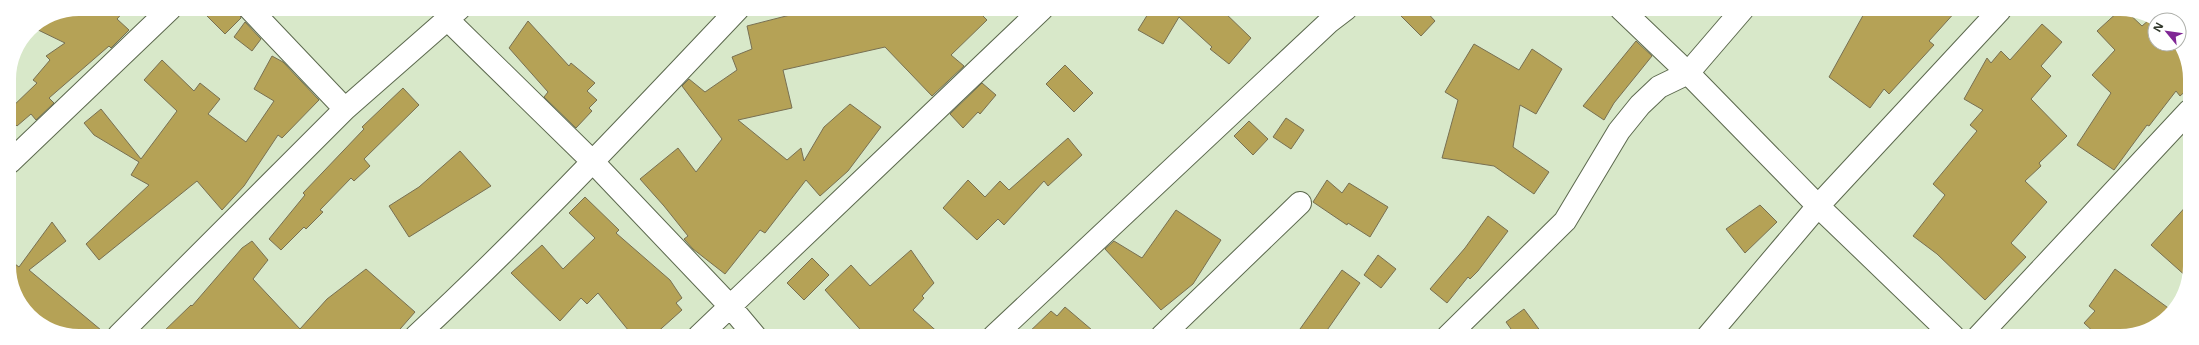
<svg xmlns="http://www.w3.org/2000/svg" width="2199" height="345" viewBox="0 0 2199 345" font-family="'Open Sans',sans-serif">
<rect width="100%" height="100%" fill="#d8e8c9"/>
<!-- building -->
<path fill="#b5a256" stroke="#787052" d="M79,9H126L117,19L129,30L111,48L109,46L49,98L54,103L36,120L31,114L17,126L9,118V110L37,83L33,80L50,60L46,56L65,43L32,27L52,14Z
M200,9H238L241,18L225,34Z
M786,9H976L987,20L951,55L964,66L932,96L885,47L783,70L792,108L738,120L787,160L801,148L804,161L824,127L850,104L881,127L848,171L820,196L806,180L765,233L760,230L725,274L693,249L684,239L688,236L664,206L640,179L678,148L696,172L722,139L682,86L689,79L705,92L737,70L732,57L752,49L747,26L790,15Z
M1151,9H1221L1251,38L1229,64L1210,49L1212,47L1179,17L1163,44L1138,30Z
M1394,9H1424L1435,21L1421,36Z
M1866,10H1957L1929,41L1934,45L1889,94L1884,89L1870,108L1829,77Z
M2120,10H2125L2142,26L2150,19L2155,21V44H2177L2189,65V88L2180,96L2176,91L2149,126L2147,125L2114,170L2077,145L2111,93L2092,75L2115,50L2097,31Z
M528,21L569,66L571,63L595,83L587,91L597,100L589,108L592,111L576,128L544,97L548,92L509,48Z
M245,22L261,39L252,51L234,37Z
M2042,24L2062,42L2041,66L2051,76L2031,99L2067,136L2039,163L2041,166L2025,181L2047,202L2011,243L2026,257L1985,300L1937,254L1913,236L1945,195L1933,184L1977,131L1970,125L1983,110L1964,99L1987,58L1991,63L2001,51L2010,60Z
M1636,41L1652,56L1614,103L1604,120L1583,106Z
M1474,44L1519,70L1532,49L1562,69L1536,114L1520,105L1513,147L1549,172L1534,194L1494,166L1442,158L1458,100L1445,92Z
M272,56L283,62L319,100L282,138L278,135L244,186L222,210L197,181L99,260L86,244L149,185L131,175L139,162L94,135L84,123L101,109L141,159L177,111L144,80L162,60L194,91L200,83L220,99L208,114L246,142L274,101L254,89Z
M1065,65L1093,93L1074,112L1046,84Z
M982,83L996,95L980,114L978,112L963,128L950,114Z
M403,88L419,105L364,159L370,166L354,181L351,178L320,210L323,212L306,229L304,227L281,250L269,239L305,195L303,193L364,129L362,127Z
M1286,118L1304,130L1291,149L1273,137Z
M1249,121L1268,139L1253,155L1234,136Z
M1068,138L1082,155L1048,186L1044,181L1004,225L998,219L977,240L943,208L968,180L985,197L1000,181L1009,190Z
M460,151L491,186L409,237L389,206L419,187Z
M1327,180L1342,193L1349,183L1388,207L1370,237L1348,223L1347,225L1313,202Z
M585,197L619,230L616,233L670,280L682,298L676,303L682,310L653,336H633L598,293L587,304L581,298L560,321L511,273L542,245L563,269L595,238L569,213Z
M2189,203V275L2188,278L2151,245Z
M1760,205L1777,222L1745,253L1726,229Z
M1176,210L1221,240L1193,284L1161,310L1105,249L1114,241L1142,258Z
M1488,216L1508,231L1478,271L1470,279L1468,277L1447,303L1430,289L1465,248Z
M52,222L66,241L29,270L107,335H70L33,319L11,284V261L19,267Z
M252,241L268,260L253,279L300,329L327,299L366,269L415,312L394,336L160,335L191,305L192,306L242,248Z
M911,250L934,283L922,296L924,298L913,310L942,336H866L825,290L851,265L870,286Z
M1378,255L1396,269L1381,288L1364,275Z
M812,258L829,275L804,300L787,283Z
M2115,269L2171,310L2166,319L2121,336H2098L2084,323L2095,311L2089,306Z
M1342,270L1360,283L1323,336H1295Z
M1065,307L1099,336H1025L1051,311L1057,316Z
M1524,309L1544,336H1516L1506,322Z"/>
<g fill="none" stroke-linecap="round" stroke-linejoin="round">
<!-- minor casing -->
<g stroke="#5c694e" stroke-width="24">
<path id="minor" d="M250,9L345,109
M1621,9L1688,73L1818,206L1953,336
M448,20L593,162L729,305L755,336
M10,162L170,9
M119,335L345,109L459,9
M416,336C528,232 633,120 738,9
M699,336L1042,9
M994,336L1329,22L1346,9
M1162,336L1300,203
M1448,336L1565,221L1619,131L1640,105L1659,87L1688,73L1743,9
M1708,336L1818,206L2000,10
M1979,336L2189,111"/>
</g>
<!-- minor -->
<use href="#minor" stroke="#fff" stroke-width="22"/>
</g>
<!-- crop -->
<path d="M0 0H2199V345H0ZM79 16H2120A63 63 0 0 1 2183 79V266A63 63 0 0 1 2120 329H79A63 63 0 0 1 16 266V79A63 63 0 0 1 79 16Z" fill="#fff" fill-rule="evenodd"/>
<!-- north arrow -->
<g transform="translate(2167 32) rotate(299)"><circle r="19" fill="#ffffff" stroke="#adafaa"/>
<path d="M0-3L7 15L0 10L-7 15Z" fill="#802795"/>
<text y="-6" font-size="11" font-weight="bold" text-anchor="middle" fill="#31382b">N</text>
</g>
</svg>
